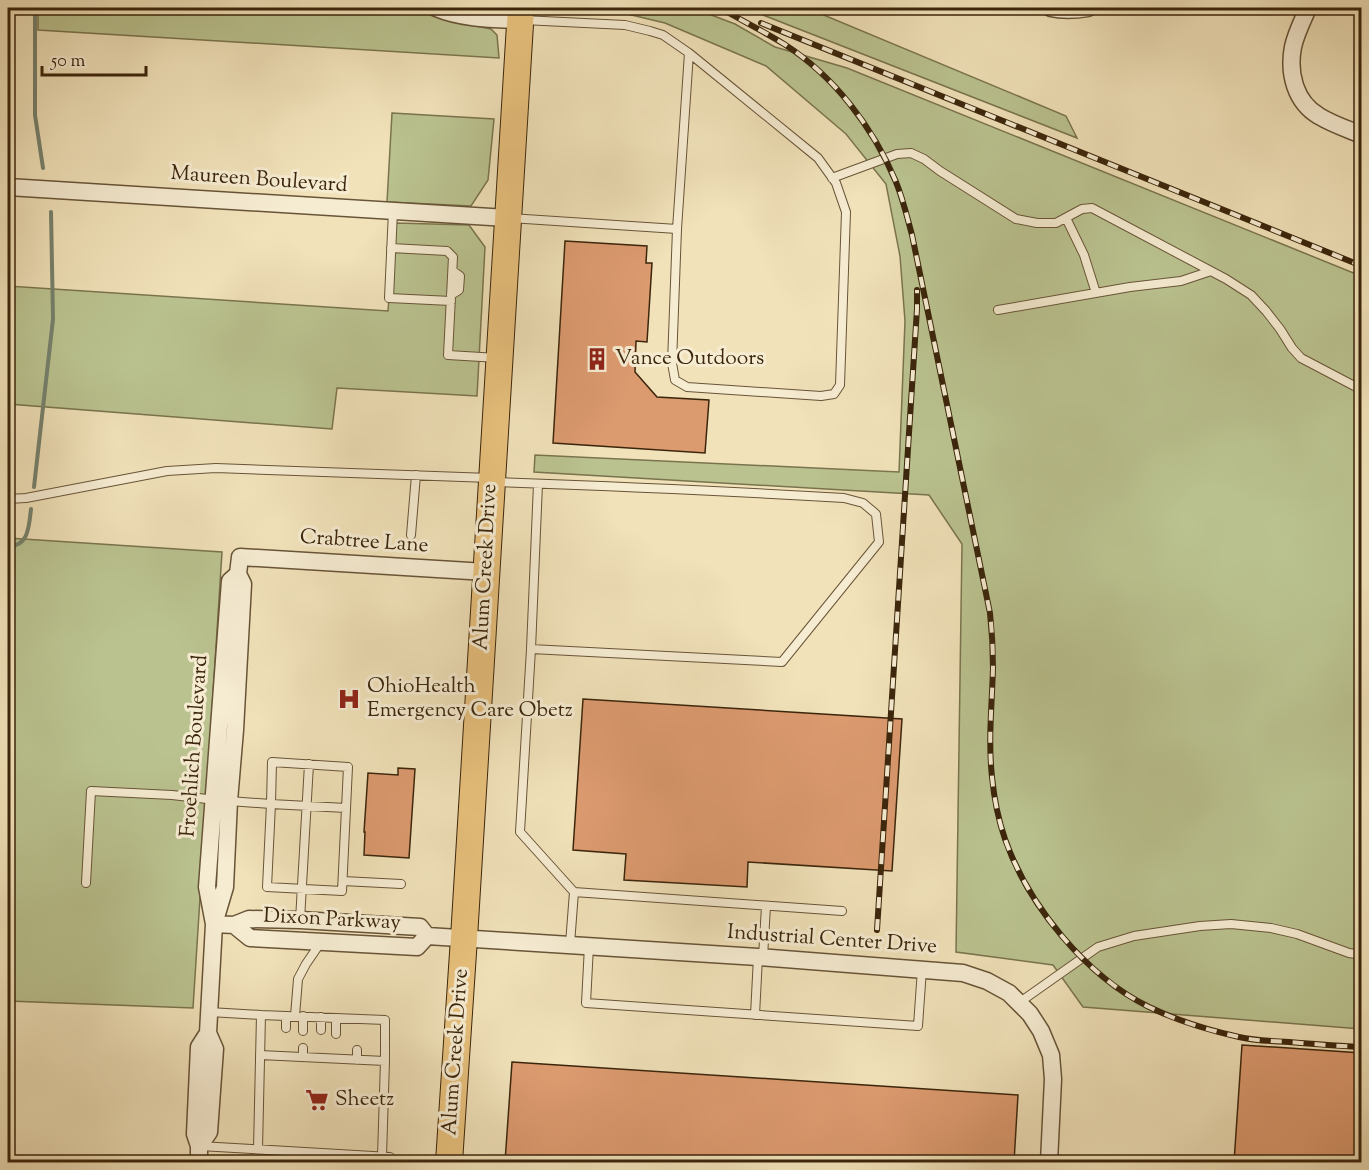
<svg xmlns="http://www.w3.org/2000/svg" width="1369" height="1170" viewBox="0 0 1369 1170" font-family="'Sorts Mill Goudy',serif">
<rect width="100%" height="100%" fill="#f1e2ba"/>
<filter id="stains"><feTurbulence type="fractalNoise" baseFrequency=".00333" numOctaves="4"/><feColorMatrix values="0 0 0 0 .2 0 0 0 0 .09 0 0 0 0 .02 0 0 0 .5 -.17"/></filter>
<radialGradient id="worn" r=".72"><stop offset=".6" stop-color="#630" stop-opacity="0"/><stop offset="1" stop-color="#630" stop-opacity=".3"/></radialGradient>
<!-- green -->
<path fill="#bac390" stroke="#7a744e" stroke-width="1.5" d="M38,8H417L442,19L491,29L497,35L499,58L38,30Z
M602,8H693L735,24L775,47L847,68L1361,276V1029L1083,1007L1053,965L956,952L962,544L929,495L534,472L535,455L899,472L905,321L900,256L886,184L846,134L766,66L665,23Z
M745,8H807L1066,116L1077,138Z
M392,113L494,119L488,180L471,206L387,202Z
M395,223L469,225L485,247L477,396L337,388L332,429L8,404V286L388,311Z
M8,538L222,552L193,1008L8,1001Z"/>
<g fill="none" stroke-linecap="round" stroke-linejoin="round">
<!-- stream -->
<path stroke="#75816d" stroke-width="4" d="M35,8V115L43,168
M34,487L53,319L51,212
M8,546C29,547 29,525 31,509"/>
</g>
<!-- building -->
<path fill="#dc9a6f" stroke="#3b250b" stroke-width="1.5" d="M565,241L647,246L646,263H652L647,342L636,341L635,372L657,397L709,400L705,453L553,443Z
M583,699L902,719L892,871L748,862L747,887L624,880L626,854L573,850Z
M398,768L415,769L409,858L364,855L365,832H364L368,773L398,775Z
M1242,1045L1362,1053V1162H1234Z
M512,1062L1018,1095L1014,1162H505Z"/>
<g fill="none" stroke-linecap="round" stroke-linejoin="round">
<!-- lane casing -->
<g stroke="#685437" stroke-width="10">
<path id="lane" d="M523,20L625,25L650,31L663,35L689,53
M689,53L818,158L836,183L846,212L840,385L834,394L821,396L687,387L675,380L672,363L677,229Z
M832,178L897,154L911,153L924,159L940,171L1016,219L1037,223H1056L1082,209L1092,208L1226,279L1251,295L1266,311L1280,329L1292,348L1301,358L1362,390
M393,211L389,298L451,301
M510,218L677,229
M1066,218L1084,255L1096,293
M391,248L447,251L453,257L448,355L498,358
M451,295L459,290L460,276L453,271
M998,310L1130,287L1181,281L1211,271
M494,482C611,486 727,491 844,498L863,503L876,514L879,542L782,662L531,649L538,484
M8,499L26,498L167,471L216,468L490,478
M411,535L416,475
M531,649L520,832L574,892L570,944
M229,801L271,804L267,887L342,891L348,767L272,762L271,804L346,808
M343,881L401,884
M86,883L91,791L172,795L216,800
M574,892L842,911
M300,920L309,764
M589,946L586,1003L918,1026L922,969
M763,957L766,906
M1020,1002L1098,947L1134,936L1200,926L1231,924L1271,928L1297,934L1349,953L1362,955
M209,1012L261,1015L258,1149
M261,1015L385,1020V1061
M755,1015L758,957
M295,1016L298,979L306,964L321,942
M321,1017V1030
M286,1028V1016
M303,1031V1016
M336,1034V1018
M303,1048V1057
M260,1055L385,1061L382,1156
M357,1060V1050
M200,1146L390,1157"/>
</g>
<!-- street casing -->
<g stroke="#685437" stroke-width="19">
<path id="street" d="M436,8C462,19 492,19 520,20
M1051,8C1063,11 1076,10 1088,8
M1308,8C1303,20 1296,33 1293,47C1288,73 1295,102 1319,116C1332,124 1347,129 1362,135
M8,187L507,218
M214,924L234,925L249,919L300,920L420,927L427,936L758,957L963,973L987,981L1009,993L1030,1014L1041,1031L1051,1055L1053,1079L1049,1162
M214,924L225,887L229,801L235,730L243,584L238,574L240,557L486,572
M234,925L250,938L417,947L427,936
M199,1146L209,1132L215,1049L208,1033L214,924L207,887L230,581L238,574
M199,1162V1146L195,1134L199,1047L208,1033"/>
</g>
<!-- primary casing -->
<g stroke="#3b250b" stroke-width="28">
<path id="primary" d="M449,1162L464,938L521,8"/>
</g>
<!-- lane -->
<use href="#lane" stroke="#f6ecd2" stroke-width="8"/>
<!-- street -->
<use href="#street" stroke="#f6ecd2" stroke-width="16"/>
<!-- primary -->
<use href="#primary" stroke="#e8c17d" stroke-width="26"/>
<!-- rail casing -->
<g stroke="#3b250b" stroke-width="6">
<path id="rail" d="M720,8C741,20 763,31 784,44C834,76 873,127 896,182C903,199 907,217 912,235L990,613C992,631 993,650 993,668C992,704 988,740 992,777C994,797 998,819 1005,839C1028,905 1086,976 1149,1007C1178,1021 1208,1030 1239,1037C1256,1041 1273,1041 1289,1042C1313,1044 1337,1046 1362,1047
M761,23L1362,266
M877,930L917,309V290"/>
</g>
<!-- rail -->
<use href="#rail" stroke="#f6ecd2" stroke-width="4" stroke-dasharray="11" stroke-linecap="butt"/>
</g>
<!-- icons -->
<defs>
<g id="building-bare" transform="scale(1.8)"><path d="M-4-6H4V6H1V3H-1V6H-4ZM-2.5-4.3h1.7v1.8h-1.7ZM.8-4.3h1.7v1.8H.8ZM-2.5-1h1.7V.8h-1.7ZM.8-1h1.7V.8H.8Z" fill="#8f2418" stroke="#f6ecd2" stroke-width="2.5" paint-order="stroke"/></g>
<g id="hospital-bare" transform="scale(1.8)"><path d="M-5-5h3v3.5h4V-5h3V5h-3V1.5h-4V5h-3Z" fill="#8f2418" stroke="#f6ecd2" stroke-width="2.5" paint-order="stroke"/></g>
<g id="supermarket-bare" transform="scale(1.8)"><path d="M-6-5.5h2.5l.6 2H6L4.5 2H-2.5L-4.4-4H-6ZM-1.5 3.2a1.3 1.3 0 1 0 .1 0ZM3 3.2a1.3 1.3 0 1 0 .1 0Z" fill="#8f2418" stroke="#f6ecd2" stroke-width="2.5" paint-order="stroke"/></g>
</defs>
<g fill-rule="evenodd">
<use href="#building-bare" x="597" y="359"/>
<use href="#hospital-bare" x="349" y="699"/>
<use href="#supermarket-bare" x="317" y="1100"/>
</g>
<g text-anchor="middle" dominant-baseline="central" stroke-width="6" stroke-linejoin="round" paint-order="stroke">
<!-- street labels -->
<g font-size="21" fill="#3b250b" stroke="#f6ecd2">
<text transform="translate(259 180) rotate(4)">Maureen Boulevard</text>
<text transform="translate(364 542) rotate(4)">Crabtree Lane</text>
<text transform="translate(486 567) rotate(-87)">Alum Creek Drive</text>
<text transform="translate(195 746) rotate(-86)">Froehlich Boulevard</text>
<text transform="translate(332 920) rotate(3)">Dixon Parkway</text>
<text transform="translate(832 940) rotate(4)">Industrial Center Drive</text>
<text transform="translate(456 1052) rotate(-86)">Alum Creek Drive</text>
</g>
<!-- poi labels -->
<g font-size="21" fill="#3b250b" stroke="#f6ecd2" text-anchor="start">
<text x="615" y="359">Vance Outdoors</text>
<text x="367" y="687">OhioHealth<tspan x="367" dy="24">Emergency Care Obetz</tspan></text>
<text x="335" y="1100">Sheetz</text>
</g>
</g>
<!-- margin -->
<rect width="1369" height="1170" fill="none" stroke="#f1e2ba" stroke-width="30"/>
<rect x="9" y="9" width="1351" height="1152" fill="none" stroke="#3b250b" stroke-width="3"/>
<rect x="15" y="15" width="1339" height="1140" fill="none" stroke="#3b250b" stroke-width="1.5"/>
<!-- scale -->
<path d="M42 66v9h104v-9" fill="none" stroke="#3b250b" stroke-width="3"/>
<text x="51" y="66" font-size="18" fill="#3b250b" stroke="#f6ecd2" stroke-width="4.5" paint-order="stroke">50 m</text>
<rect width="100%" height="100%" filter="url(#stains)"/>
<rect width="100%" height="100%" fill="url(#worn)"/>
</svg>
